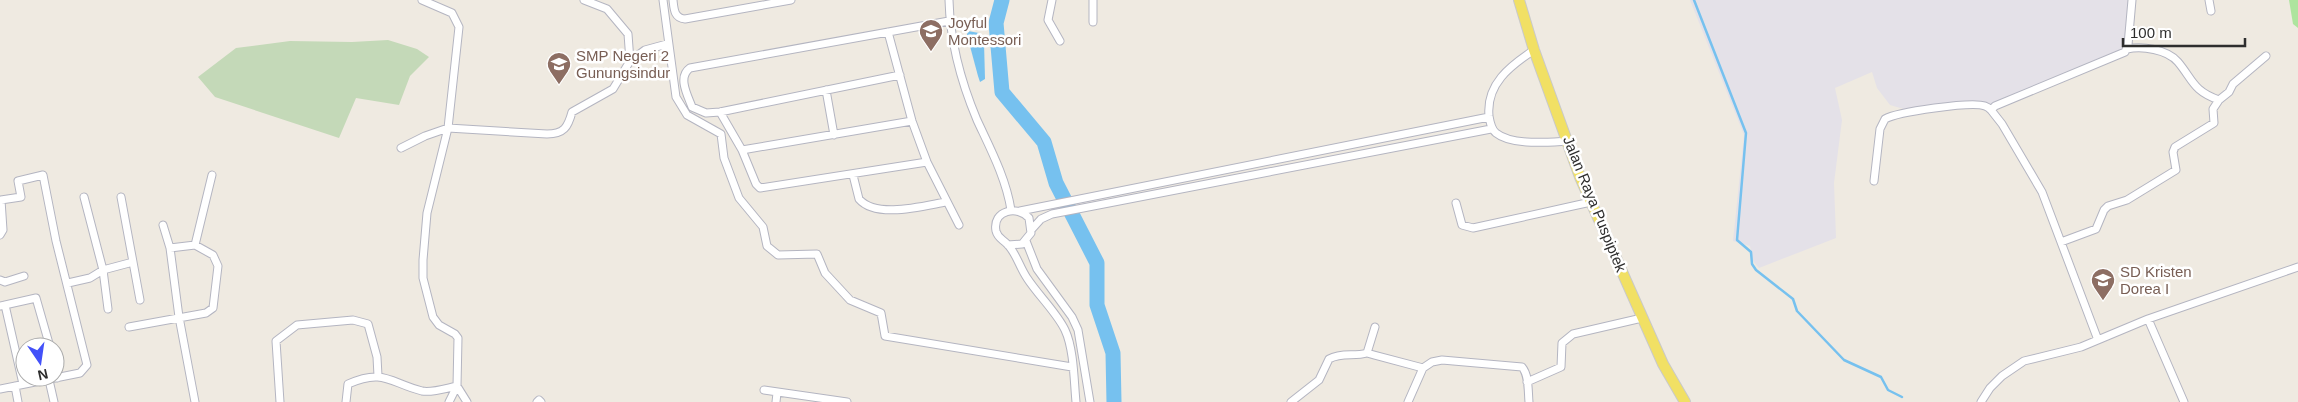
<svg xmlns="http://www.w3.org/2000/svg" width="2298" height="402" viewBox="0 0 2298 402" font-family="Helvetica,sans-serif">
<rect width="100%" height="100%" fill="#efeae1"/>
<!-- industrial -->
<path fill="#e4e1e8" d="M1690,0H2129V20L2124,49L2119,53L1995,105L1976,102L1907,110L1890,105L1877,88L1872,72L1835,88L1842,120L1834,183L1836,238L1759,268L1753,261L1750,246L1733,241L1744,135Z"/>
<!-- green -->
<path fill="#aee49e" d="M2289,0H2298V28L2293,24Z"/>
<!-- cemetery -->
<path fill="#c4d9b8" d="M388,40L417,49L429,57L410,76L399,105L356,98L339,138L215,97L198,77L236,48L290,41L352,42Z"/>
<!-- water -->
<path fill="#76c1ef" d="M968,31L979,33L984,42L985,79L980,82L978,76L967,35Z"/>
<g fill="none" stroke-linecap="round" stroke-linejoin="round">
<!-- stream -->
<path stroke="#76c1ef" stroke-width="2.5" d="M1694,0L1746,133L1737,240L1751,252L1752,264L1756,270L1793,299L1797,311L1844,360L1881,377L1888,390L1902,397"/>
<!-- river -->
<path stroke="#76c1ef" stroke-width="15" d="M1002,0L996,23L1002,92L1044,142L1056,183L1097,263V305L1113,353L1114,402"/>
<!-- street casing -->
<g stroke="#b4b5c1" stroke-width="9">
<path id="street" d="M422,0L452,13L459,27L448,128L427,213L423,260V278L433,317L439,325L455,334L458,338L457,386L449,402
M584,0L607,9L628,34L630,61
M663,0L676,97L687,115L721,134L724,158L739,198L763,227L767,246L778,255L817,254L825,273L850,300L881,313L885,336L1072,367
M673,0C674,9 674,18 685,19L791,0
M949,0C950,40 961,82 977,120C990,148 1006,178 1011,210
M1052,0L1048,20L1060,41
M2209,0L2211,11
M1093,22V0
M888,32L912,121L927,162L959,225
M2127,49C2142,46 2167,49 2178,62C2193,80 2193,91 2219,100
M1534,50C1510,66 1486,84 1489,116C1490,122 1491,129 1496,133C1512,146 1549,142 1568,141
M900,75L720,112L706,113L692,107C688,96 677,77 690,68L949,21
M826,90L834,135
M720,112L742,150L756,184L760,188L927,162
M401,148L425,136L448,128L547,134C564,134 568,127 572,112L613,89L630,61L645,50L667,44
M742,150L912,121
M853,175L859,199C876,219 923,206 946,202
M1874,181L1880,129L1885,119C1897,112 1972,101 1985,106C1988,107 1989,108 1991,110
M84,197L103,270L108,309
M121,197L133,262
M1456,203L1462,225L1473,228L1591,202
M1020,211L1489,117
M163,225L170,248L179,317L195,402
M1032,229L1041,219L1052,214L1491,129
M0,235L3,230L1,200L21,197L18,181L43,175L56,241L87,365L80,373L0,389
M1026,241L1037,269L1072,317L1078,330L1090,402
M2061,242L2096,229L2104,210L2108,206L2127,200L2176,170L2173,152L2175,147L2214,123L2213,109L2219,100L2229,92L2233,84L2266,56
M195,245L212,175
M1008,245L1022,244L1031,233L1029,218C1018,205 992,210 996,231C998,239 1003,239 1008,245C1016,253 1020,268 1027,278C1038,295 1057,313 1065,330C1074,349 1074,382 1076,402
M0,280L5,282L24,276
M68,283L90,278L103,270L133,262L140,300
M5,305L23,384
M0,306L36,298L50,347
M2148,319L2184,402
M129,327L206,313L213,308L218,266L213,255L195,245L170,248
M1375,327L1367,353L1374,355L1423,368L1432,362L1442,360L1522,367C1529,375 1528,391 1529,402
M2098,340L2042,192L2002,124L1991,110L1995,106L2125,52L2128,45L2132,0
M55,368L57,378
M49,380L54,402
M1527,382L1561,367L1562,343L1573,334L1642,318
M15,386L18,402
M764,390L847,402
M280,402L276,341L297,325L353,320L368,324L377,357L378,376
M346,402L348,384C384,368 390,383 422,391C432,393 447,388 457,386L467,402
M537,402L539,400L541,402
M776,402L777,393
M1291,402L1319,380L1329,359C1342,352 1354,357 1367,353
M1408,402L1423,368
M1981,402L1990,388L2002,376L2024,361L2081,347L2148,319L2298,267"/>
</g>
<!-- primary casing -->
<g stroke="#c9c9c9" stroke-width="12">
<path id="primary" d="M1519,0L1534,50L1580,177L1663,364L1685,402"/>
</g>
<!-- street -->
<use href="#street" stroke="#fff" stroke-width="7"/>
<!-- primary -->
<use href="#primary" stroke="#f1e064" stroke-width="10"/>
</g>
<!-- icons -->
<defs>
<g id="school-pin" transform="scale(1.25)"><path d="M0 17L-7.5 6A9.5 9.5 0 1 1 7.5 6Z" fill="#8d6e63" stroke="#fff"/><path d="M0-5L7-2L0 1L-7-2ZM-4 1L0 2.5L4 1V4Q0 6-4 4Z" fill="#fff"/></g>
</defs>
<g fill-rule="evenodd">
<use href="#school-pin" x="931" y="31"/>
<use href="#school-pin" x="559" y="64"/>
<use href="#school-pin" x="2103" y="280"/>
</g>
<g text-anchor="middle" dominant-baseline="central" stroke-width="5" stroke-linejoin="round" paint-order="stroke">
<!-- education labels -->
<g font-size="15" fill="#785e54" stroke="#fff" text-anchor="start">
<text x="948" y="22">Joyful<tspan x="948" dy="17">Montessori</tspan></text>
<text x="576" y="55">SMP Negeri 2<tspan x="576" dy="17">Gunungsindur</tspan></text>
<text x="2120" y="271">SD Kristen<tspan x="2120" dy="17">Dorea I</tspan></text>
</g>
<!-- street labels -->
<g font-size="15" fill="#2e2e2e" stroke="#fff">
<text transform="translate(1595 204) rotate(68)">Jalan Raya Puspiptek</text>
</g>
</g>
<!-- north arrow -->
<g transform="translate(40 362) rotate(167)"><circle r="24" fill="#ffffff" stroke="#ababab"/>
<path d="M0-4L9 19L0 12L-9 19Z" fill="#4351f9"/>
<text y="-8" font-size="14" font-weight="bold" text-anchor="middle" fill="#2e2e2e">N</text>
</g>
<!-- scale -->
<path d="M2123 38v8h122v-8" fill="none" stroke="#2e2e2e" stroke-width="2.5"/>
<text x="2130" y="38" font-size="15" fill="#2e2e2e" stroke="#ffffff" stroke-width="4" paint-order="stroke">100 m</text>
</svg>
